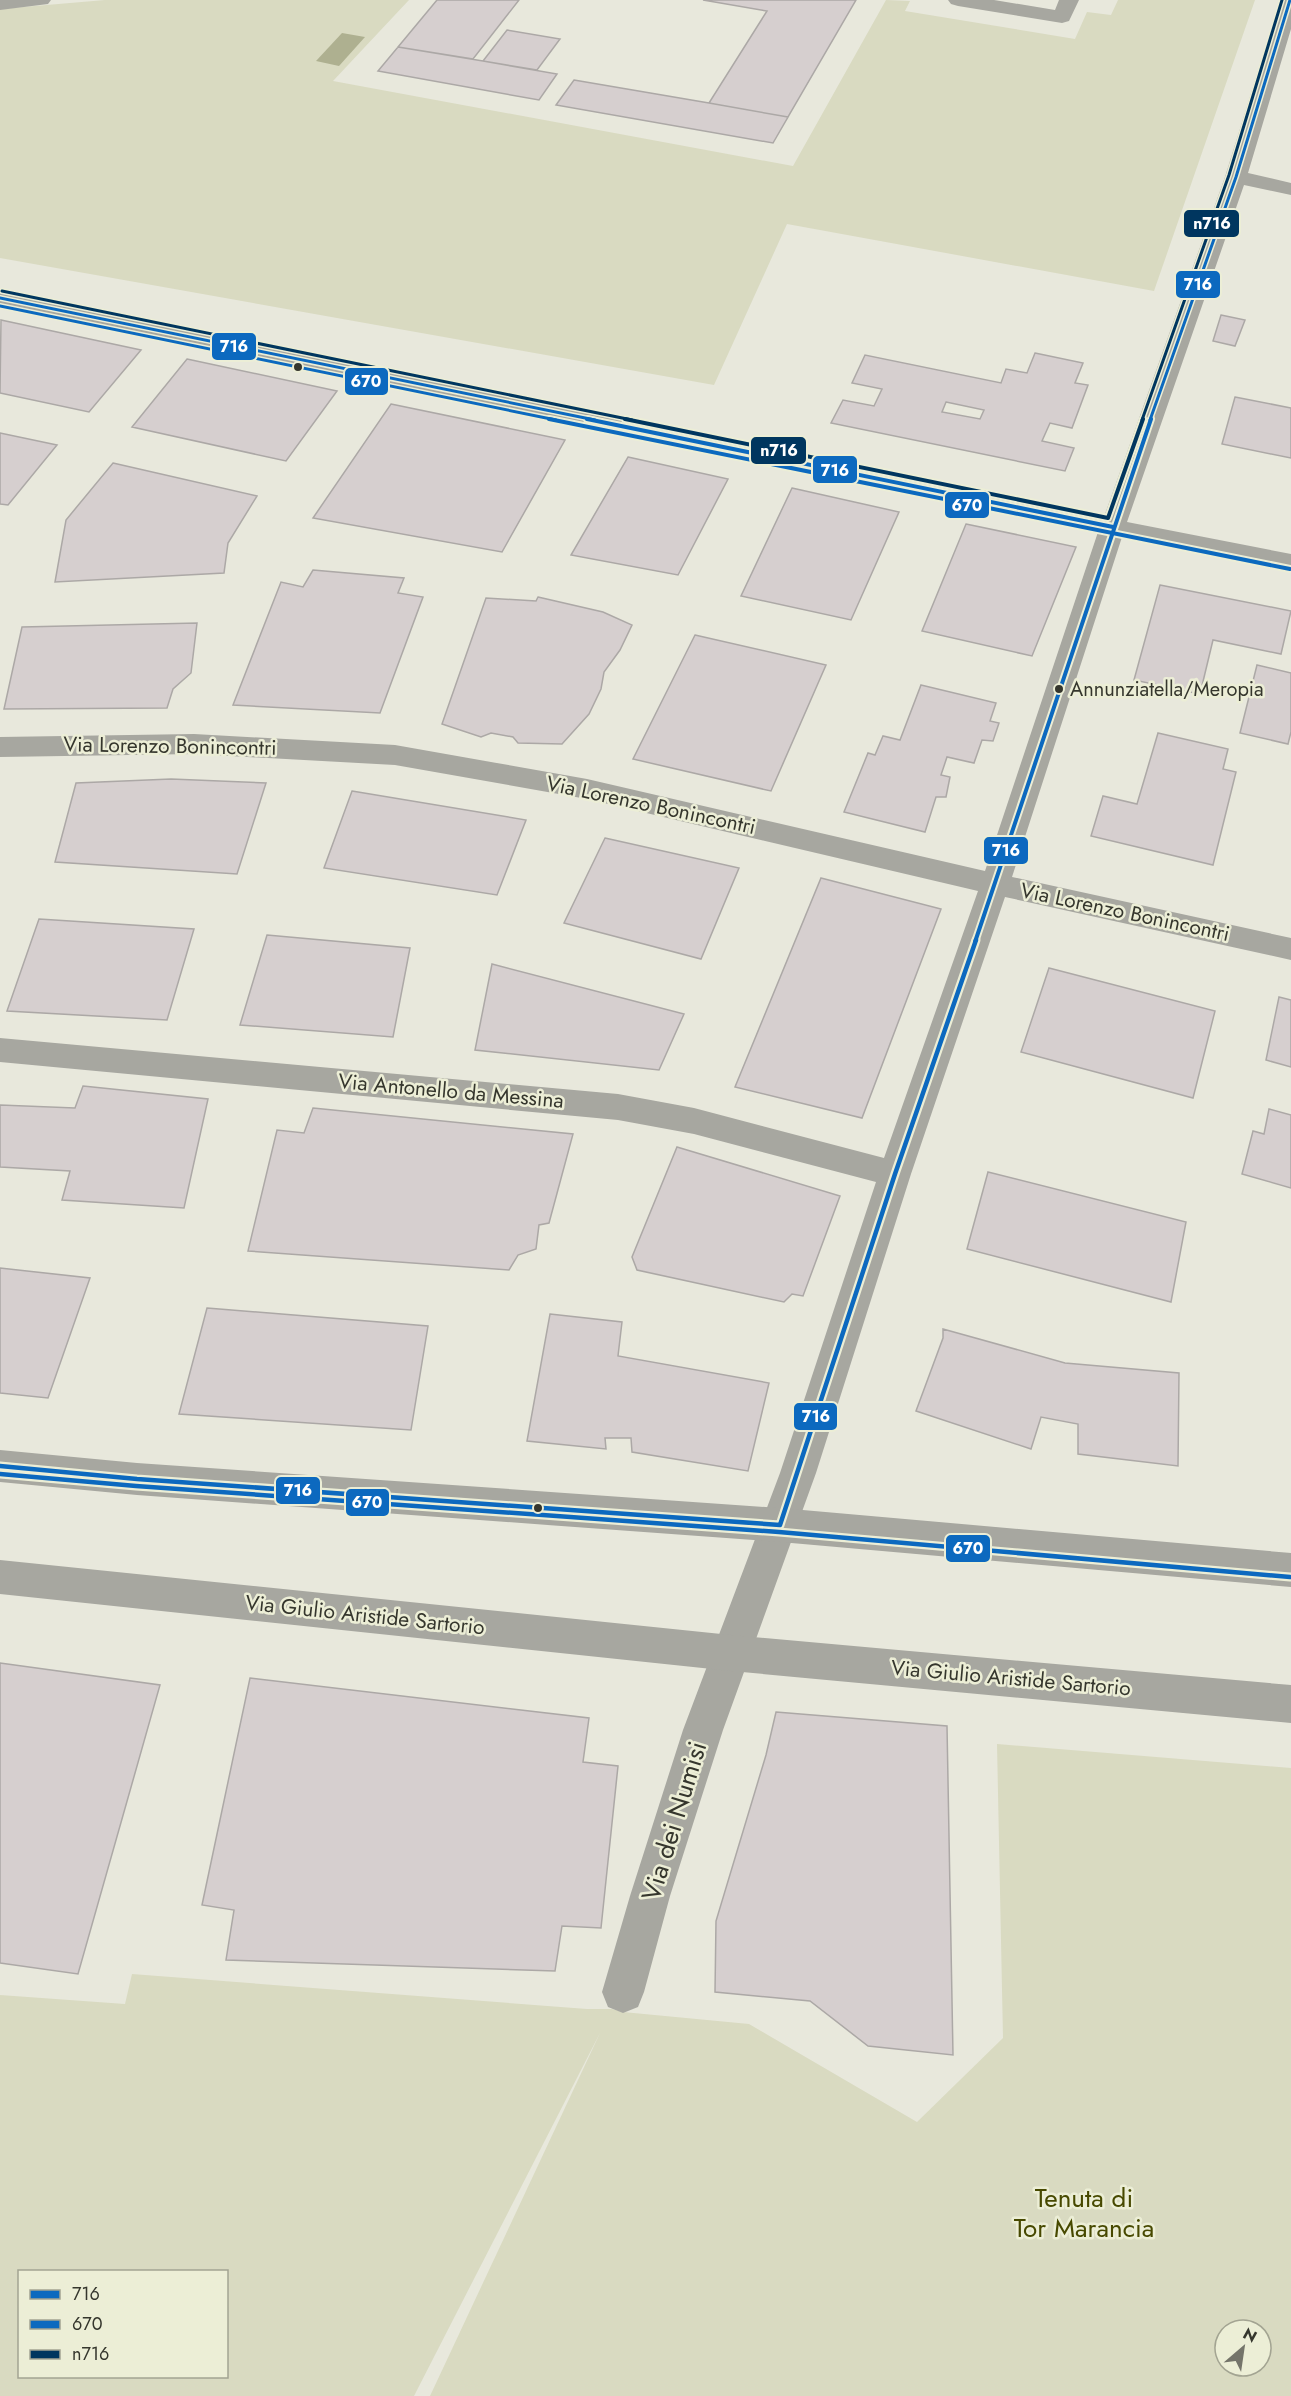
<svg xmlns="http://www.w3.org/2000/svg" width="1291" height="2396" viewBox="0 0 1291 2396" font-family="Jost,sans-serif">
<rect width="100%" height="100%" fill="#e8e8dc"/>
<!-- green -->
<path fill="#d9dac1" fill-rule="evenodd" d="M105,0H409L333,81L793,166L886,0L910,1L905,11L1075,39L1087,12L1111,15L1118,0H1255L1154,291L787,224L714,385L0,258V9Z
M997,1744L1291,1768V2396H430L600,2033L414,2396H0V1995L125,2004L132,1974L587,2009H612L623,2012L749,2024L917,2122L1003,2038ZM20,2272H226V2376H20ZM1225,2330H1261V2366H1225Z"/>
<!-- water -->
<path fill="#aeb090" d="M342,33L365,37L339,66L316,61Z"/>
<!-- building -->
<path fill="#d6cfcf" stroke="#aca8a6" stroke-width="1.5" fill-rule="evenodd" d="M437,0H519L473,59L398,47Z
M703,0H856L788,117L709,103L767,11Z
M507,30L560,39L537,70L483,61Z
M398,47L483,61L557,74L539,100L378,71Z
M574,80L709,103L788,117L773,143L556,105Z
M1221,315L1245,320L1235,346L1213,341Z
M1,320L141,350L89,412L0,393Z
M1035,353L1083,363L1075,383L1088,385L1072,428L1050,423L1042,441L1074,448L1065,471L831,423L843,400L874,406L882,389L852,383L865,355L1001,383L1006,369L1027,373ZM946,402L984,410L980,419L942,412Z
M187,359L337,391L286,461L132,427Z
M1235,397L1291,408V458L1222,444Z
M391,404L565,440L502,552L313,518Z
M0,433L57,445L8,505L0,504Z
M628,457L728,479L678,575L571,555Z
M113,463L257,496L228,543L224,573L55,582L66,520Z
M792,488L899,512L851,620L741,596Z
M966,524L1076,547L1032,656L922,631Z
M313,570L404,578L398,593L423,597L380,713L233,705L281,582L303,587Z
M1160,585L1291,611L1281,654L1213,640L1200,694L1134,680Z
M538,597L603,612L632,625L620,650L604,672L601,689L589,714L562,744L518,743L513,737L491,733L481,737L442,724L486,598L536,601Z
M197,623L191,673L173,689L167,708L4,709L22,627Z
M695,635L826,665L771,791L633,759Z
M1257,665L1291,673V732L1288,744L1240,733Z
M921,685L996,703L990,721L999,723L993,741L982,740L974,763L947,757L941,775L950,777L946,797H936L925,832L844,812L868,753L875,755L883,736L900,740Z
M1158,733L1228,749L1223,769L1236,772L1213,865L1091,836L1103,796L1137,804Z
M171,779L266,783L237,874L55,862L76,783Z
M352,791L526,820L497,895L324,868Z
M605,838L739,868L701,959L564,923Z
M821,878L941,909L862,1118L735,1087Z
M39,919L194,929L167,1020L7,1011Z
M267,935L410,948L393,1037L240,1025Z
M492,964L684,1014L659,1070L475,1050Z
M1049,968L1215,1011L1193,1098L1021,1052Z
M1279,997L1291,1000V1067L1266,1060Z
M83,1086L208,1099L184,1208L62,1200L70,1171L0,1167V1105L75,1108Z
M313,1108L573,1134L549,1223L539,1225L536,1249L518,1255L509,1270L248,1251L277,1130L304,1133Z
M1269,1109L1291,1115V1188L1242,1174L1253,1131L1264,1134Z
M677,1147L840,1196L803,1296L792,1294L784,1302L637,1270L632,1257Z
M988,1172L1186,1222L1171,1302L967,1249Z
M0,1268L90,1278L48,1398L0,1393Z
M207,1308L428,1326L411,1430L179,1414Z
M550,1314L622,1322L618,1356L769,1383L748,1471L632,1452L631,1438H605L606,1449L527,1441Z
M943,1329L1065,1363L1179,1373L1178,1466L1078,1454V1424L1041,1417L1031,1449L916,1411L943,1338Z
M0,1663L160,1685L78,1974L0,1963Z
M250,1678L589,1718L583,1762L618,1766L601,1928L562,1926L555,1971L226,1960L234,1910L202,1905Z
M776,1712L947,1726L953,2055L868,2046L810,2001L715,1992L716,1921L766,1755Z"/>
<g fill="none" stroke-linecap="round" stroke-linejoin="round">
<!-- service -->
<path fill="#a7a7a0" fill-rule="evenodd" d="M0,0H51L48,4L0,10Z
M948,0H994L1055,10L1059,0H1079L1069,21L1062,23L958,6L951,4Z"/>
<!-- minor -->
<path fill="#a7a7a0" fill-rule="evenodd" d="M1280,0H1291V29L1248,173L1291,183V195L1244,185L1127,522L1291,554V570L1122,537L1012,877L1291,938V960L1005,897L911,1174L816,1473L723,1730L670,1896L644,1992L638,2007L623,2013L608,2007L602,1992L630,1896L683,1730L780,1473L876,1182L694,1134L618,1120L0,1062V1038L618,1094L694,1108L884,1158L978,891L587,799L395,765L194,754L0,757V737L194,734L395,745L587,779L985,871L1098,532L0,305V291L1104,517L1225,177Z"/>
<!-- tertiary -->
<path fill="#a7a7a0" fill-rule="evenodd" d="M0,1450L137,1463L780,1508L1291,1553V1587L780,1542L137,1495L0,1482Z
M0,1560L731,1635L1291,1685V1723L731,1671L0,1594Z"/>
<!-- bus-1-far2 casing -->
<g stroke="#eceed6" stroke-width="6">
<path id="bus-1-far2" d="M0,298L595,420
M1150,420L1236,177L1290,0"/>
</g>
<!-- bus-1-far1 casing -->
<g stroke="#eceed6" stroke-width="8">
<path id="bus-1-far1" d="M587,419L1113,527
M975,942L1151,419"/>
</g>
<!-- bus-1 casing -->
<g stroke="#eceed6" stroke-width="9">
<path id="bus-1" d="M0,1466L137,1479L780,1525L895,1174L976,940"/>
</g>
<!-- bus-2-far2 casing -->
<g stroke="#eceed6" stroke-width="6">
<path id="bus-2-far2" d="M0,306L556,420"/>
</g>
<!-- bus-2-far1 casing -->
<g stroke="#eceed6" stroke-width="8">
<path id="bus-2-far1" d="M549,419L1290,569"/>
</g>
<!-- bus-2 casing -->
<g stroke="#eceed6" stroke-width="9">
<path id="bus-2" d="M0,1474L136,1486L779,1532L1290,1577"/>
</g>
<!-- bus-3-far1 casing -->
<g stroke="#eceed6" stroke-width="6">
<path id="bus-3-far1" d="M2,291L632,420
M1142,420L1229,175L1282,0"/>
</g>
<!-- bus-3 casing -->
<g stroke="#eceed6" stroke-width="8">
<path id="bus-3" d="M625,419L1108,518L1143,419"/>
</g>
<!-- bus-1-far2 -->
<use href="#bus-1-far2" stroke="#0c69bf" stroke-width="3"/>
<!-- bus-1-far1 -->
<use href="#bus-1-far1" stroke="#0c69bf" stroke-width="4"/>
<!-- bus-1 -->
<use href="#bus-1" stroke="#0c69bf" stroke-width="4.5"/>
<!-- bus-2-far2 -->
<use href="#bus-2-far2" stroke="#0c69bf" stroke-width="3"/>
<!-- bus-2-far1 -->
<use href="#bus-2-far1" stroke="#0c69bf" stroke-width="4"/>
<!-- bus-2 -->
<use href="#bus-2" stroke="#0c69bf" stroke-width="4.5"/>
<!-- bus-3-far1 -->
<use href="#bus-3-far1" stroke="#00365f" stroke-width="3"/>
<!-- bus-3 -->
<use href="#bus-3" stroke="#00365f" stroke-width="4"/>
</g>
<!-- markers -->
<g fill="#35362d" stroke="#eceed6" stroke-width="2">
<circle cx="298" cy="367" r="5"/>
<circle cx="1059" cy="689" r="5"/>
<circle cx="538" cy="1508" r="5"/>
</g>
<g text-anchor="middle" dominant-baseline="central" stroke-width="5" stroke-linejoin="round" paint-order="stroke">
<!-- bus labels -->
<g font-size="20" fill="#35362d" stroke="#eceed6" text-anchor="start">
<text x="1070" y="689">Annunziatella/Meropia</text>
</g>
<!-- street labels -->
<g font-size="21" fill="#35362d" stroke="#eceed6">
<text transform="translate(170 746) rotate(1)">Via Lorenzo Bonincontri</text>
<text transform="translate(651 805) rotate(12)">Via Lorenzo Bonincontri</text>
<text transform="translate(1125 912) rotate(12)">Via Lorenzo Bonincontri</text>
<text transform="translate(451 1091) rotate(5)">Via Antonello da Messina</text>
<text transform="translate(365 1615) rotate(6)">Via Giulio Aristide Sartorio</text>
<text transform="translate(1011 1678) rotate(5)">Via Giulio Aristide Sartorio</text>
</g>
<!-- near-street labels -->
<g font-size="26" fill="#35362d" stroke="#eceed6">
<text transform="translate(674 1821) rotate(-73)">Via dei Numisi</text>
</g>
<!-- near-park labels -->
<g font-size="26" fill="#474900" stroke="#eceed6">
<text x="1084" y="2198">Tenuta di<tspan x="1084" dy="30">Tor Marancia</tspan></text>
</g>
</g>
<g stroke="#eceed6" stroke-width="2">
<rect x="1183" y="209" width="57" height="29" rx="6" fill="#00365f"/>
<rect x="1175" y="270" width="46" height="29" rx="6" fill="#0c69bf"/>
<rect x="211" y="332" width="46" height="29" rx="6" fill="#0c69bf"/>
<rect x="344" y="367" width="45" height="29" rx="6" fill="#0c69bf"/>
<rect x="750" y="436" width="57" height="29" rx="6" fill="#00365f"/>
<rect x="812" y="455" width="46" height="29" rx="6" fill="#0c69bf"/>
<rect x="944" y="491" width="46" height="28" rx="6" fill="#0c69bf"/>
<rect x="983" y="836" width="46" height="29" rx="6" fill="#0c69bf"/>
<rect x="793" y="1402" width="45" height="29" rx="6" fill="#0c69bf"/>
<rect x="275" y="1476" width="46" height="29" rx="6" fill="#0c69bf"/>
<rect x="345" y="1488" width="45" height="29" rx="6" fill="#0c69bf"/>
<rect x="945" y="1534" width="46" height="29" rx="6" fill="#0c69bf"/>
</g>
<g font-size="16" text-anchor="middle" font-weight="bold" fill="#fff">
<text x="1212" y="229">n716</text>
<text x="1198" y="290">716</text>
<text x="234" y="352">716</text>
<text x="366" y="387">670</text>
<text x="779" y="456">n716</text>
<text x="835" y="476">716</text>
<text x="967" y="511">670</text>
<text x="1006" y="856">716</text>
<text x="816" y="1422">716</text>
<text x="298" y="1496">716</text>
<text x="367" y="1508">670</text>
<text x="968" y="1554">670</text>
</g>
<!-- legend -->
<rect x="18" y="2270" width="210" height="108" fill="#eceed6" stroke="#a3a492" stroke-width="1.5"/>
<rect x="30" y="2290" width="30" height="9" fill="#0c69bf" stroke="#a3a492" stroke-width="1.5"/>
<text x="72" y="2300" font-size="18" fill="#35362d">716</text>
<rect x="30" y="2320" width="30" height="9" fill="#0c69bf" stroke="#a3a492" stroke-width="1.5"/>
<text x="72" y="2330" font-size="18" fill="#35362d">670</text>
<rect x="30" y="2350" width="30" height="9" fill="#00365f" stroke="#a3a492" stroke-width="1.5"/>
<text x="72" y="2360" font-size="18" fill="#35362d">n716</text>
<!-- north arrow -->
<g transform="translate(1243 2348) rotate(29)"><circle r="28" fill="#eceed6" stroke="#a3a492" stroke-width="1.5"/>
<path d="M0-4.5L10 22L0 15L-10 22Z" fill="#74746a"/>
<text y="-9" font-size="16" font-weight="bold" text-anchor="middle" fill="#35362d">N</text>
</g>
</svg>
